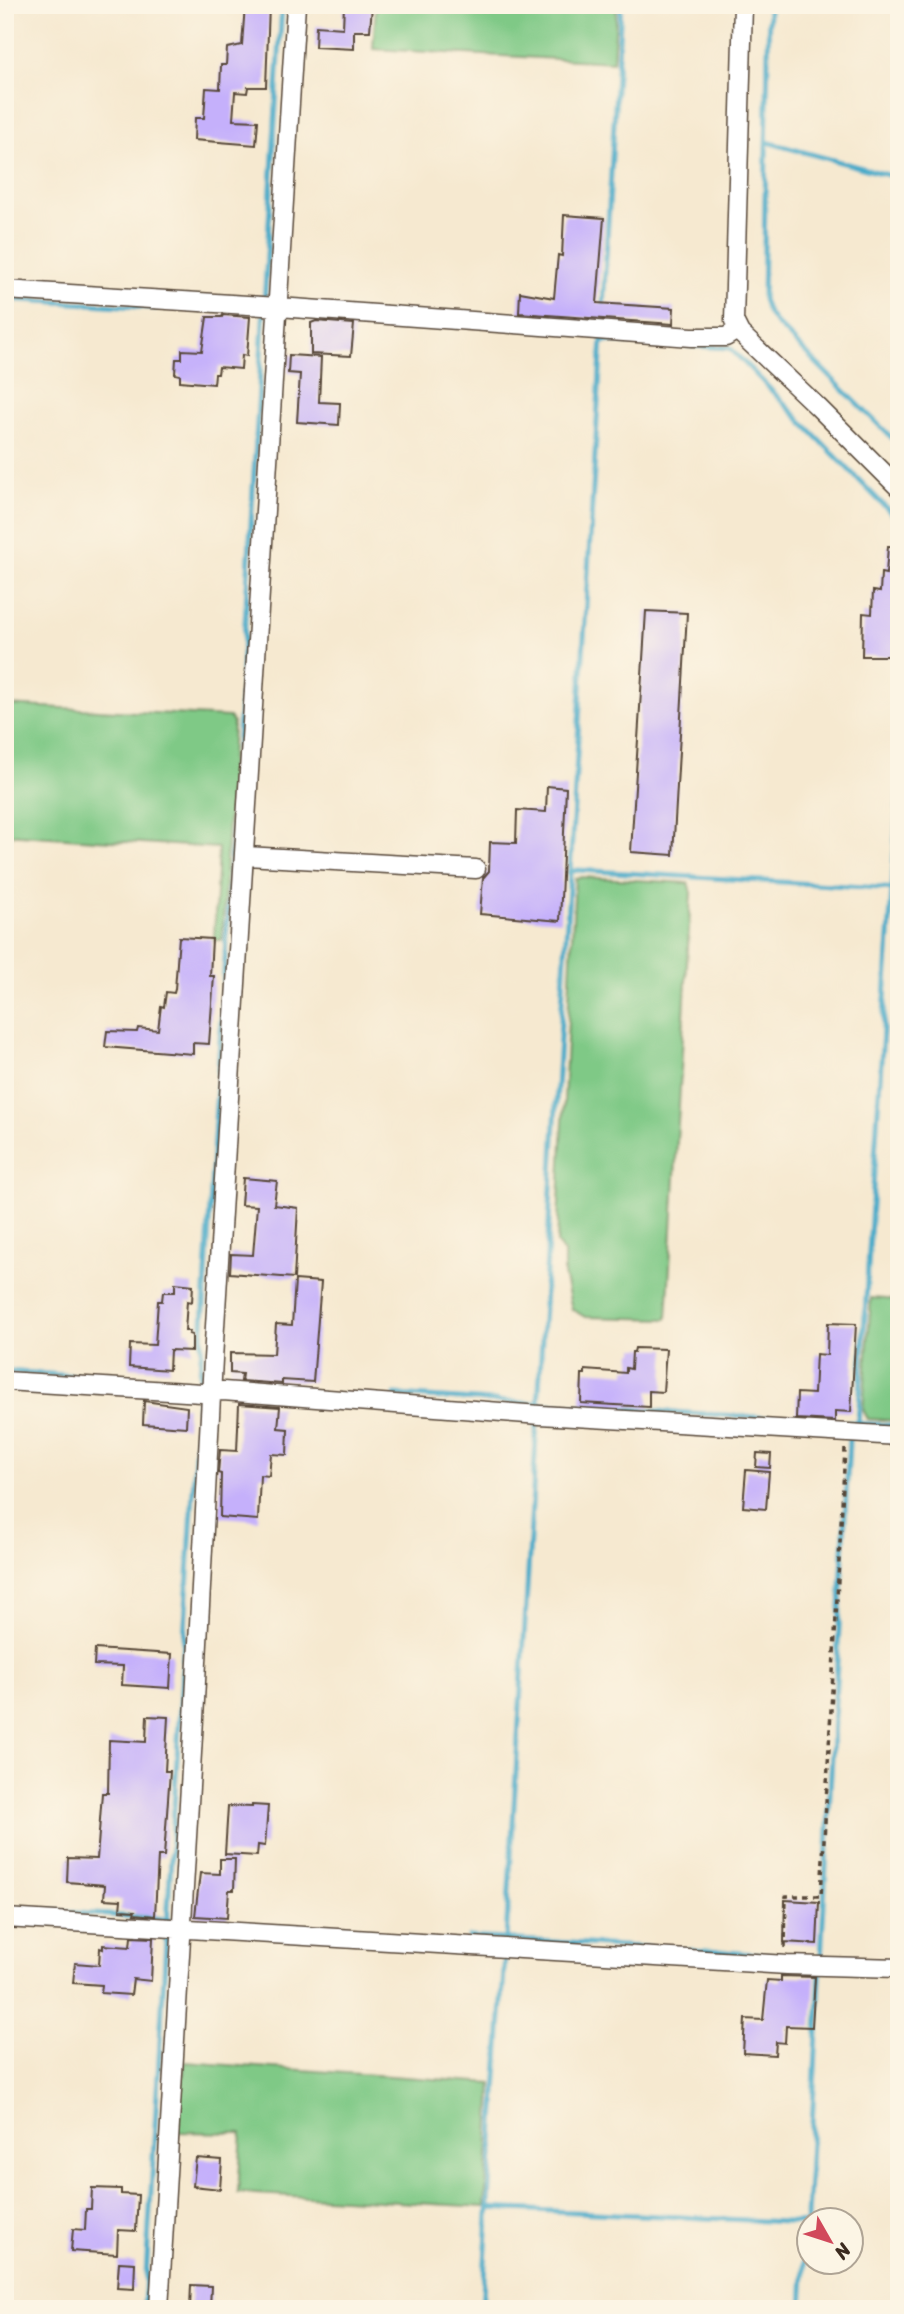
<svg xmlns="http://www.w3.org/2000/svg" width="904" height="2314" viewBox="0 0 904 2314" font-family="Sriracha,sans-serif">
<rect width="100%" height="100%" fill="#fcf5e5"/>
<filter id="ink" filterUnits="userSpaceOnUse"><feTurbulence type="fractalNoise" baseFrequency=".0143" numOctaves="2"/><feDisplacementMap in="SourceGraphic" scale="14" xChannelSelector="R" yChannelSelector="G"/><feConvolveMatrix kernelMatrix="1 2 1 2 8 2 1 2 1" color-interpolation-filters="sRGB"/></filter>
<filter id="wash" filterUnits="userSpaceOnUse"><feTurbulence type="fractalNoise" baseFrequency=".00686" numOctaves="4" result="noise"/><feDisplacementMap in="SourceGraphic" scale="28" xChannelSelector="R" yChannelSelector="G"/><feGaussianBlur stdDeviation="1.57" result="paint"/><feColorMatrix in="noise" values="0 0 0 0 0 0 0 0 0 0 0 0 0 0 0 0 0 1.4 0 .05"/><feComposite in="paint" operator="in"/></filter>
<g filter="url(#wash)">
<rect width="100%" height="100%" fill="#f6e9d0"/>
<!-- green -->
<path fill="#7fc986" stroke="#5d7a52" stroke-width="2" d="M376,5H617L613,62L373,49Z
M5,705L229,717L233,723L222,940H214L218,848L5,834Z
M581,877L688,883L691,892L667,1319L585,1317L572,1309L564,1274V1253L557,1243L575,878Z
M871,1298L899,1300V1421L868,1419L863,1410Z
M185,2062L492,2083L485,2207L238,2193L242,2133L176,2132Z"/>
<g fill="none" stroke-linecap="round" stroke-linejoin="round">
<!-- stream -->
<path stroke="#49abc9" stroke-width="5" d="M769,5L763,299L767,311L774,321L899,445
M767,142L899,178
M5,299L156,308
M603,308L621,5
M602,341L730,348L899,521
M569,872L578,870L899,889
M5,1371L168,1382
M395,1395L899,1426
M858,1424L899,779
M5,1908L168,1919
M469,1937L808,1957
M488,2208L807,2223
M144,2309L282,5
M482,2309L506,1939L602,338
M802,2309L850,1424"/>
</g>
<g id="blocks">
<!-- building -->
<path fill="#c5b0fb" d="M245,5H269L266,87H248L247,93L235,92L233,120L258,121L256,145L194,140L195,118H204L206,88L220,89L221,65H226L227,48L242,45Z
M344,5H372L370,31H354V49L315,47L316,26L343,28Z
M564,215L604,218L597,303L674,308L673,324L519,313L520,292L554,298L558,255L562,256Z
M223,315L250,317L247,356L242,355L241,369L219,367L218,374H215L214,384L180,381V375L175,374L176,359H182V350L202,351L207,317H222Z
M316,321L354,324L351,356L311,354V323Z
M289,355L321,357L319,402L340,403L339,425L297,422L300,374L288,373Z
M888,546L899,547V656H862L863,613L872,614L873,591L880,592L881,573L886,574Z
M646,611L687,613L673,855L631,852Z
M547,786L566,788L560,921L480,914L483,878L489,871L490,842L516,843L517,810L546,812Z
M179,937L212,939L210,976H214L209,1044L193,1043V1054L105,1047L107,1031L137,1032L138,1028L158,1030L161,1006L164,1007L166,992L174,993L175,989Z
M243,1178L277,1181L274,1205L298,1208L294,1278L230,1273L231,1254L253,1255L257,1206L241,1205Z
M295,1280L321,1282L313,1382L282,1380V1384L241,1381L242,1374L230,1373V1353L274,1354L276,1324L292,1325Z
M175,1283L193,1285L192,1302L187,1301L185,1331H190L189,1334L192,1335V1351L170,1350L169,1370L129,1367L130,1344L155,1345L158,1301H162L163,1292H175Z
M828,1323L856,1324L851,1412L835,1411V1421L796,1419L797,1393L814,1394L816,1354L827,1355Z
M635,1348L666,1349L663,1392L649,1391V1407L581,1403L582,1374H585V1370L626,1373V1368L631,1369L632,1352H634Z
M144,1401L187,1407L186,1427L143,1424Z
M239,1404L280,1407L278,1428L288,1429L287,1455L271,1454L269,1476L260,1475L258,1520L220,1517L221,1474L218,1473L220,1450L237,1451Z
M757,1453L771,1454L770,1468L756,1467Z
M746,1470L769,1472L766,1509L743,1507Z
M95,1649L172,1654L170,1688L122,1685L123,1666L94,1665Z
M147,1716L168,1717L165,1771H170L164,1856H158L155,1916L134,1914L135,1911L120,1910L121,1900L104,1899L105,1885L67,1882L68,1858L97,1859L102,1793H108L109,1740L146,1742Z
M252,1805L268,1806L265,1846L258,1845L257,1856L225,1854L228,1806L252,1807Z
M220,1859H235L234,1890H229L227,1918L195,1916L200,1873L220,1874Z
M785,1900L819,1902L817,1944L784,1942Z
M131,1937L153,1938L151,1981L133,1979L131,1995L101,1993L102,1985L73,1983L75,1963L99,1965L100,1948L103,1949V1945L130,1947Z
M781,1976L815,1977L812,2027L786,2026L785,2043L776,2042L775,2055L743,2053L745,2019L763,2020L767,1980L781,1981Z
M196,2158L222,2160L220,2189L193,2186Z
M92,2188L121,2189V2194L138,2195L136,2231L118,2230L117,2254L71,2251L73,2229L85,2230L86,2209H91Z
M119,2262L135,2263L134,2289L117,2288Z
M191,2285L211,2286L210,2309L190,2308Z"/>
</g>
</g>
<g filter="url(#ink)">
<use href="#blocks" fill-opacity="0" stroke="#574739" stroke-width="2"/>
<g fill="none" stroke-linecap="round" stroke-linejoin="round">
<!-- minor casing -->
<g stroke="#574739" stroke-width="21">
<path id="minor" d="M743,5L734,321L740,333L818,407L899,488
M5,290L279,307L692,337H726L737,330
M246,856L476,869
M5,1381L202,1393L223,1391L540,1415L899,1436
M5,1918L787,1965L899,1968
M159,2309L194,1719L213,1359L296,5"/>
</g>
<!-- path -->
<path stroke="#574739" stroke-width="3.5" stroke-dasharray="5 5" stroke-linecap="butt" d="M785,1948L786,1896H821L845,1449"/>
<!-- minor -->
<use href="#minor" stroke="#fff" stroke-width="18"/>
</g>
</g>
<!-- margin -->
<rect width="904" height="2314" fill="none" stroke="#fcf5e5" stroke-width="28"/>
<!-- north arrow -->
<g transform="translate(830 2241) rotate(129)"><circle r="33" fill="#fcf5e5" stroke="#afa495" stroke-width="2"/>
<path d="M0-5L12 26L0 18L-12 26Z" fill="#d1495b"/>
<text y="-10" font-size="19" font-weight="bold" text-anchor="middle" fill="#3b2a1e">N</text>
</g>
</svg>
